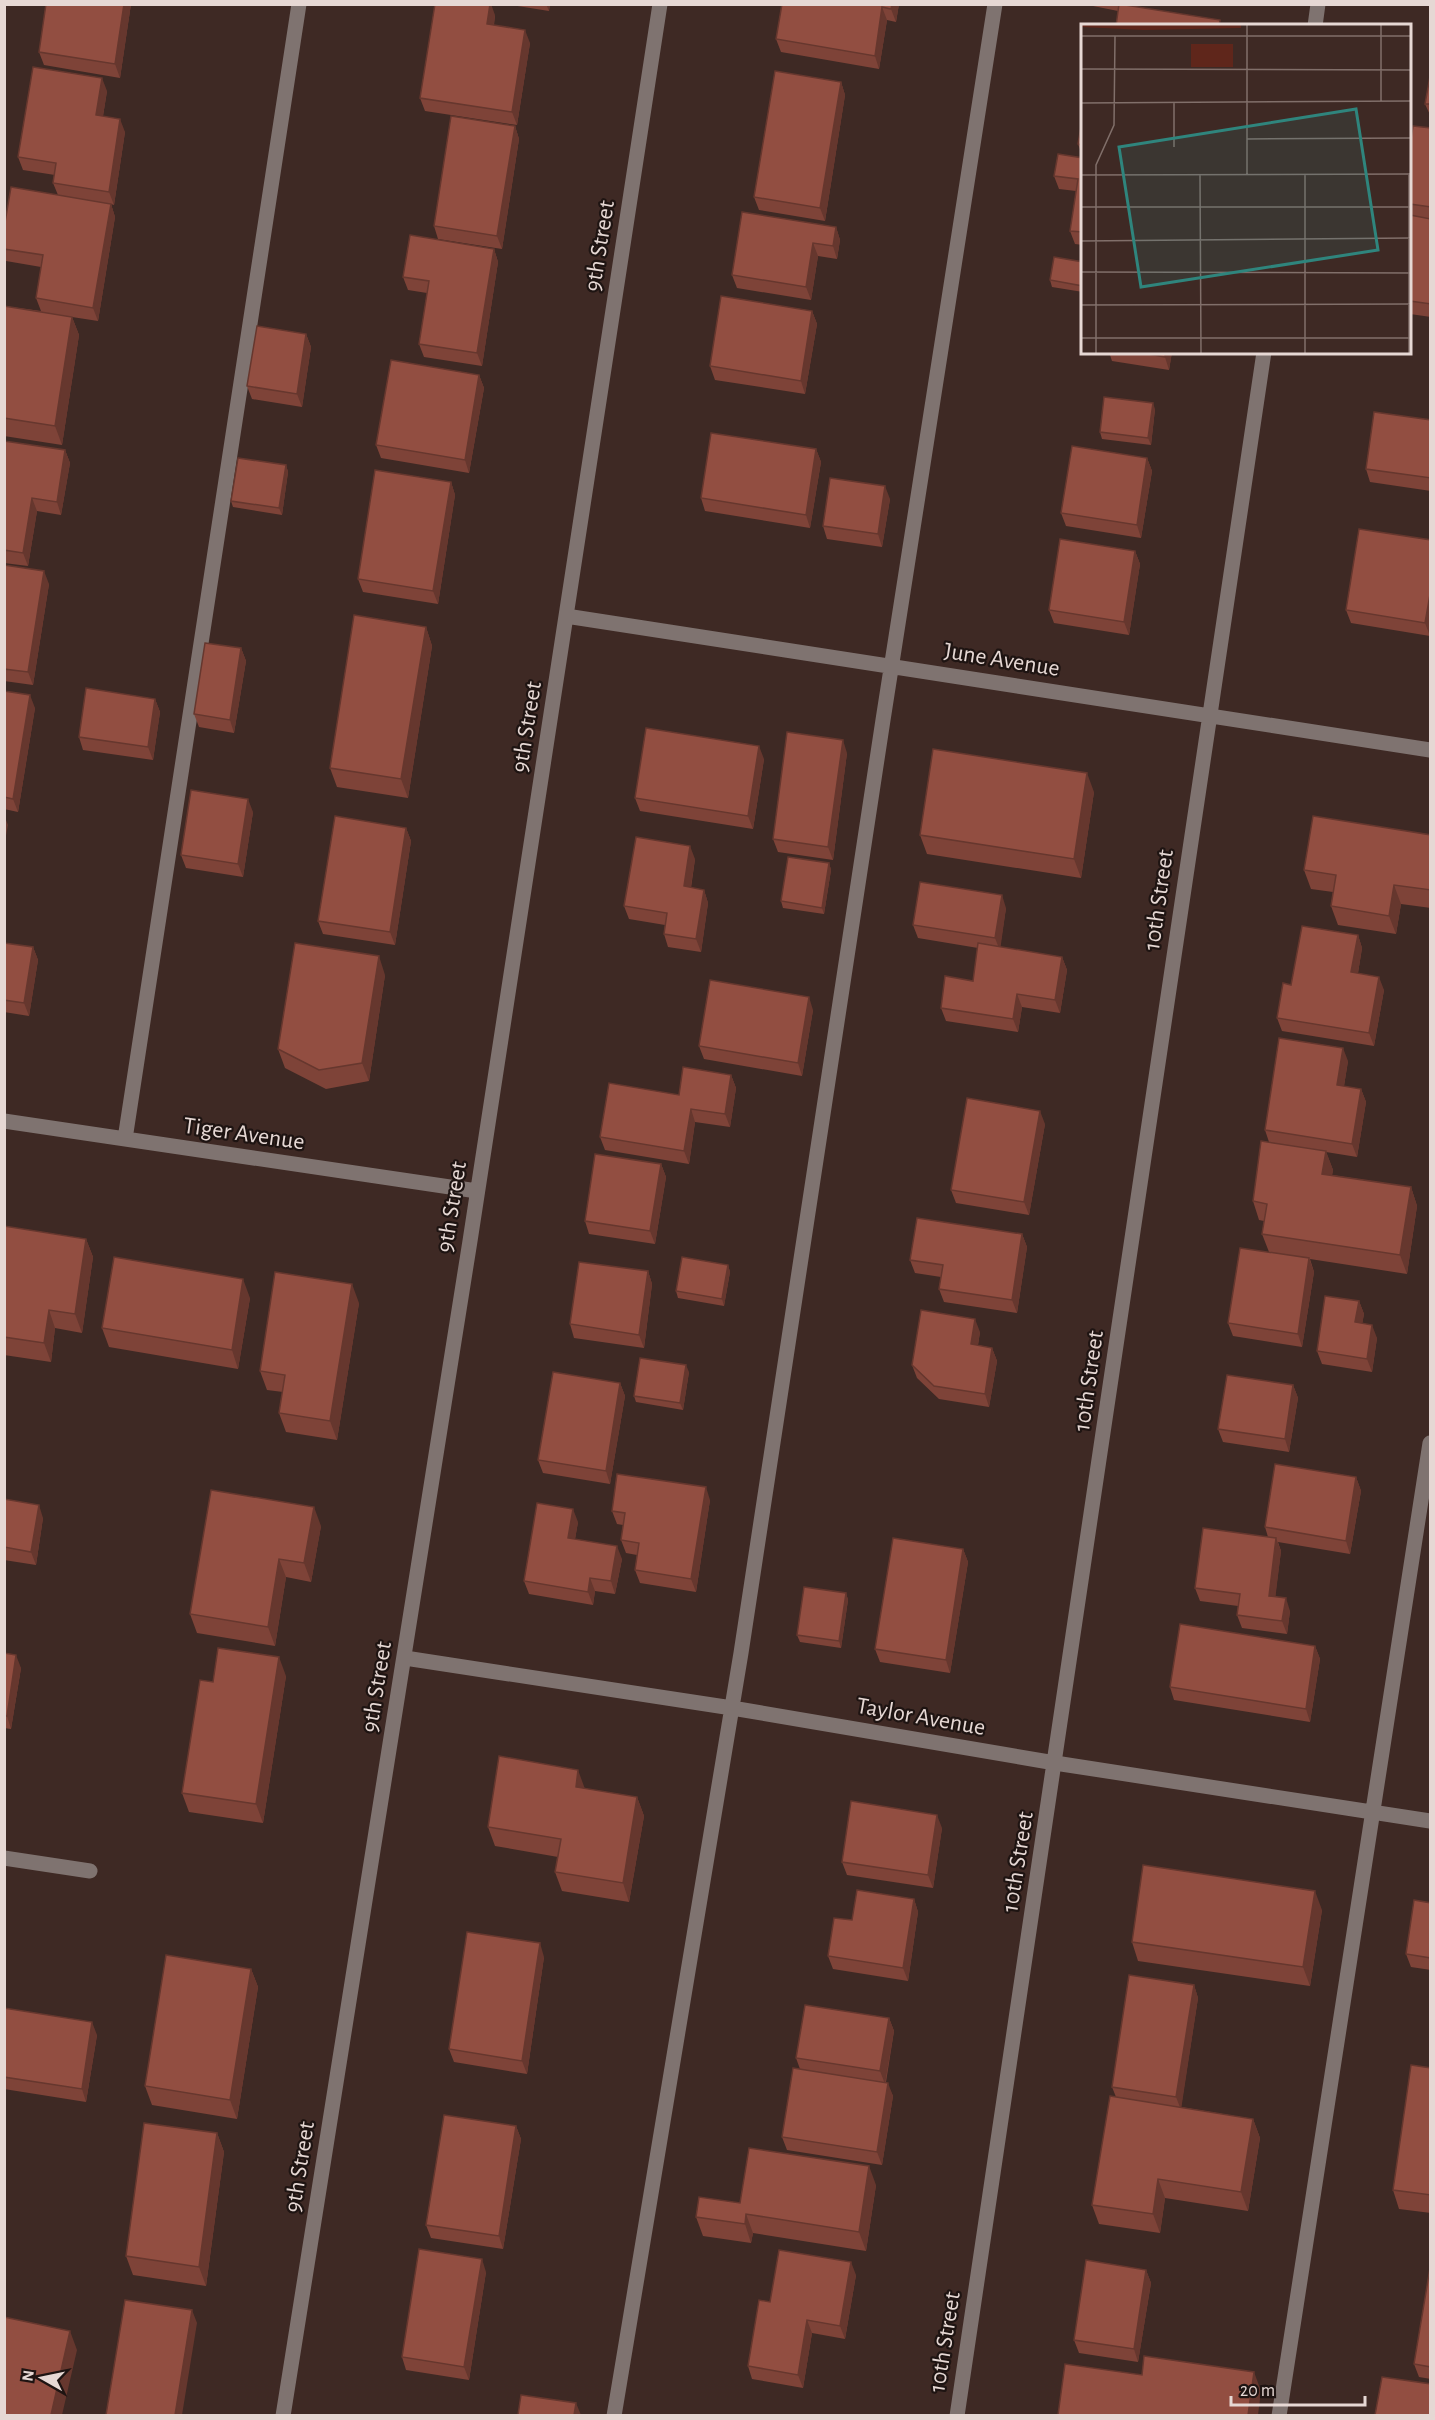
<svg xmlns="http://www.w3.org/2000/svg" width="1435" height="2420" viewBox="0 0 1435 2420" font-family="'Alegreya Sans',sans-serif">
<rect width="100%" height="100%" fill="#3e2924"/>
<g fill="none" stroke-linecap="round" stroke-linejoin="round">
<!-- minor -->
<path stroke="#7f7370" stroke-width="15" d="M1315,26L1318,4
M566,616L1430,750
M4,1121L477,1191
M125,1139L299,4
M405,1658L732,1708L1055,1763L1430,1821
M4,1858L90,1871
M283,2416L470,1241L660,4
M614,2416L741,1653L883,720L995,4
M957,2416C1061,1728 1159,1040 1264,352
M1279,2416L1430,1443"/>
</g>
<!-- wall -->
<path fill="#7e4338" d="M131,4L120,78L44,65L39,52Z
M505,4H550L549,11Z
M782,4H899L896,22L887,20L879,69L781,52L776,39Z
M1083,4H1123L1118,11Z
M495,15L494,25L530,43L517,125L425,111L420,98Z
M1431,71V117L1425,104Z
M841,82L845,95L825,221L759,210L754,197Z
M107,91L103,116L125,132L114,205L111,204L115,217L98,321L72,317L79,335L62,445L4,436V306L41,311L36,298L41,267L6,261L4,258V228L58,195L53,183L55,175L23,170L18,157Z
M1083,116V157L1078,144Z
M515,126L519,139L502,249L438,239L434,226Z
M1431,128V317L1410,314V145Z
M1083,158V245L1075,244L1070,231L1076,191L1059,189L1054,176Z
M836,227L840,240L837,259L818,256L811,300L737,288L732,275Z
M494,249L498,262L482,366L424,357L419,344L427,293L408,290L403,277Z
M1083,262V292L1052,287L1050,280Z
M812,311L817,324L805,394L715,380L710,366Z
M306,334L311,347L302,407L252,399L247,386Z
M1109,352H1172L1169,370L1112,361Z
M479,375L484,388L469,473L381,458L376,445Z
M1155,409L1151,445L1102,439L1100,432Z
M1431,420V491L1370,482L1366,469Z
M4,441L65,450L70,463L61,515L37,511L28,566L4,563Z
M816,449L821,462L810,528L705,511L701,498Z
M1147,458L1152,471L1141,538L1066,526L1061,513Z
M286,465L288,472L282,515L233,507L231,501Z
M451,482L455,495L438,604L363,592L358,579Z
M890,499L882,547L827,539L823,526Z
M1431,540L1430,636L1351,623L1346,610Z
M1135,551L1140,564L1129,635L1054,623L1049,610Z
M4,565L49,584L33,685L4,681Z
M426,627L432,646L408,798L337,787L330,768Z
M241,648L246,661L234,733L199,727L194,714Z
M4,691L35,708L18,812L4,809Z
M155,699L160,712L153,760L83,750L79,737Z
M847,753L833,860L778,852L773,839Z
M764,759L753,829L640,811L635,798Z
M1094,792L1081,878L927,854L920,835Z
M253,812L243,877L186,868L181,855Z
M406,828L411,841L395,945L323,934L318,921Z
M1431,835V908L1401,904L1396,934L1338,925L1331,906L1333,892L1311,889L1304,870Z
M695,859L691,888L704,890L708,903L701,952L668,947L664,934L665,925L629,919L624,906Z
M829,863L831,870L824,914L783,908L781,901Z
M1006,908L1000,947L1062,957L1067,970L1060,1013L1022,1007L1018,1032L946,1021L941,1008L973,981L978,948L918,938L913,925Z
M1358,935L1362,948L1358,973L1384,990L1374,1046L1282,1031L1277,1018L1291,985Z
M4,943L33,947L38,960L29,1016L4,1012Z
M385,975L369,1081L326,1089L285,1068L278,1049Z
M813,1010L802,1076L704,1059L699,1046Z
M1348,1061L1344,1086L1361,1089L1366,1102L1357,1157L1326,1152L1333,1170L1332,1175L1411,1187L1417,1206L1407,1274L1310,1259L1314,1272L1302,1347L1233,1336L1228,1323L1269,1252L1262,1234L1264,1221L1259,1220L1253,1201L1269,1142L1265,1130Z
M731,1075L736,1088L730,1127L695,1122L689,1164L605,1150L600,1137L679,1095Z
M1045,1124L1029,1215L956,1203L951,1190Z
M661,1164L666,1177L655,1244L589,1234L585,1221Z
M4,1226L86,1239L93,1257L82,1333L55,1328L51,1362L4,1355Z
M1022,1234L1027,1247L1017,1313L944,1302L939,1289L941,1277L915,1273L910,1260Z
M728,1265L730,1272L724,1306L678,1298L676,1291Z
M648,1271L652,1284L644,1348L574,1338L570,1324Z
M250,1298L238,1369L109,1347L102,1328Z
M1359,1301L1364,1314L1362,1324L1377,1338L1372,1372L1322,1364L1317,1351Z
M359,1303L337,1440L286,1432L279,1413L283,1392L267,1390L260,1371Z
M980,1332L978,1345L992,1348L997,1361L989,1407L939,1399L917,1378L912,1365Z
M689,1372L683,1410L636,1402L634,1396Z
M620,1383L625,1396L610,1484L543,1473L538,1460Z
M1293,1385L1298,1398L1289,1452L1223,1442L1218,1429Z
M1356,1477L1361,1491L1350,1554L1278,1542L1281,1551L1275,1597L1290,1611L1287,1634L1242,1628L1237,1615L1238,1606L1200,1601L1195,1588L1268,1537L1265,1527Z
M4,1499L43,1518L36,1565L4,1560Z
M710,1500L696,1592L640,1583L635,1570L637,1555L626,1553L621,1540L623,1525L617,1524L612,1511Z
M578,1522L575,1539L622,1559L615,1594L595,1591L593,1605L529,1594L524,1581Z
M321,1526L311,1582L286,1577L275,1646L197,1633L190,1614Z
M963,1549L968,1562L950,1673L880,1662L875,1649Z
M846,1593L848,1600L841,1648L800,1642L797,1635Z
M1315,1646L1320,1659L1310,1722L1174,1700L1170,1687Z
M4,1653L21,1668L11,1729L4,1728Z
M286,1676L263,1823L189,1812L182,1793L213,1682Z
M637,1797L644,1816L629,1902L562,1891L555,1872L558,1857L495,1846L488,1827Z
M942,1828L933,1888L847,1875L842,1862Z
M914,1899L918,1912L908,1981L833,1969L828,1956L852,1920Z
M1431,1903V1970L1411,1967L1406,1954Z
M1322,1910L1310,1986L1138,1961L1132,1942Z
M544,1957L527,2074L454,2062L449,2049Z
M251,1969L258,1987L237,2119L152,2105L145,2086Z
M1194,1985L1198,1998L1181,2107L1253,2119L1260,2138L1248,2211L1165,2198L1160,2233L1099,2224L1092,2205L1116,2097L1112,2087Z
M4,2008L97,2035L86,2102L4,2089Z
M889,2018L894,2031L886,2082L893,2096L882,2165L787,2150L782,2137L800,2069L796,2058Z
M1431,2068V2213L1399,2209L1393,2190Z
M516,2126L521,2139L503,2249L431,2238L426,2225Z
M217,2133L224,2152L206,2286L133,2275L126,2256Z
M876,2185L866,2251L753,2233L751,2243L703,2236L696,2217L740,2203Z
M1431,2262V2379L1419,2377L1414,2364Z
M1146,2270L1151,2283L1138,2362L1079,2353L1074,2340Z
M486,2272L469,2380L406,2370L402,2357Z
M856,2275L845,2339L812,2333L803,2388L752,2379L748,2366L770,2302Z"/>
<!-- shaded-wall -->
<path fill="#66372e" d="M124,4H131L120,78L115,64Z
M490,4H491L495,15L492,37L487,24Z
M546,4H550L549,11Z
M892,4H899L896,22L891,9Z
M882,7L887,20L879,69L875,56Z
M525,30L530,43L517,125L512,112Z
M102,78L107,91L101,128L96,115Z
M841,82L845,95L825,221L820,208Z
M120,119L125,132L114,205L109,192Z
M515,126L519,139L502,249L497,236Z
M111,204L115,217L98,321L93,308Z
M836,227L840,240L837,259L833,246Z
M813,243L818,256L811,300L806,287Z
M494,249L498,262L482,366L477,353Z
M812,311L817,324L805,394L801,381Z
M72,317L79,335L62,445L55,426Z
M306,334L311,347L302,407L297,394Z
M1165,352H1172L1169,370L1165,357Z
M479,375L484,388L469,473L465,460Z
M1153,403L1155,409L1151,445L1148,438Z
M816,449L821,462L810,528L806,515Z
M65,450L70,463L61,515L57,502Z
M1147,458L1152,471L1141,538L1137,525Z
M286,465L288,472L282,515L279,508Z
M451,482L455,495L438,604L433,591Z
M885,486L890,499L882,547L878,534Z
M32,498L37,511L28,566L23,553Z
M1135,551L1140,564L1129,635L1124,622Z
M44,571L49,584L33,685L28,672Z
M1431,589V632L1430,636L1425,623Z
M426,627L432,646L408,798L401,779Z
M241,648L246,661L234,733L230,720Z
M30,695L35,708L18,812L13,799Z
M155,699L160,712L153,760L148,747Z
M843,740L847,753L833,860L828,847Z
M759,746L764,759L753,829L748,816Z
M1087,773L1094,792L1081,878L1074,859Z
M248,799L253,812L243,877L238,864Z
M4,815L8,825L4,846Z
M406,828L411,841L395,945L390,932Z
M690,846L695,859L689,899L684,886Z
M829,863L831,870L824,914L822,908Z
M1394,885L1401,904L1396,934L1389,916Z
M704,890L708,903L701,952L696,939Z
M1002,895L1006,908L1000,951L995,938Z
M1358,935L1362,948L1356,985L1351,972Z
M33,947L38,960L29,1016L24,1003Z
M379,956L385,975L369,1081L362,1063Z
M1062,957L1067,970L1060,1013L1055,1000Z
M1379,977L1384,990L1374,1046L1369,1033Z
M1017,994L1022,1007L1018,1032L1013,1019Z
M809,997L813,1010L802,1076L798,1063Z
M1343,1048L1348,1061L1342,1098L1337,1085Z
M731,1075L736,1088L730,1127L725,1114Z
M1361,1089L1366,1102L1357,1157L1352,1144Z
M691,1109L695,1122L689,1164L684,1151Z
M1040,1111L1045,1124L1029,1215L1024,1202Z
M1326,1151L1333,1170L1329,1193L1322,1174Z
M661,1164L666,1177L655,1244L650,1231Z
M1411,1187L1417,1206L1407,1274L1400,1255Z
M1022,1234L1027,1247L1017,1313L1012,1300Z
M86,1239L93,1257L82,1333L75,1314Z
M1309,1258L1314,1272L1302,1347L1298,1334Z
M728,1265L730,1272L724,1306L722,1299Z
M648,1271L652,1284L644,1348L639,1335Z
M243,1279L250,1298L238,1369L232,1350Z
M352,1284L359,1303L337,1440L330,1421Z
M1359,1301L1364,1314L1360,1336L1355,1322Z
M49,1310L55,1328L51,1362L44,1343Z
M975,1319L980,1332L976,1357L971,1344Z
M1372,1325L1377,1338L1372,1372L1367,1359Z
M992,1348L997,1361L989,1407L985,1394Z
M686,1365L689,1372L683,1410L680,1403Z
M620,1383L625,1396L610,1484L606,1471Z
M1293,1385L1298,1398L1289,1452L1285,1439Z
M1356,1477L1361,1491L1350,1554L1346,1541Z
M706,1487L710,1500L696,1592L691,1579Z
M39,1505L43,1518L36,1565L31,1552Z
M314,1507L321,1526L311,1582L304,1563Z
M573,1509L578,1522L573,1551L568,1538Z
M1276,1538L1281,1551L1274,1609L1269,1596Z
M617,1546L622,1559L615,1594L611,1581Z
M963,1549L968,1562L950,1673L946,1660Z
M279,1559L286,1577L275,1646L268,1627Z
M590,1578L595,1591L593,1605L588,1592Z
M846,1593L848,1600L841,1648L839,1641Z
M1286,1598L1290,1611L1287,1634L1282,1621Z
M1315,1646L1320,1659L1310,1722L1306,1709Z
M16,1655L21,1668L11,1729L7,1716Z
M279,1657L286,1676L263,1823L256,1804Z
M578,1770L585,1789L576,1787Z
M637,1797L644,1816L629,1902L623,1883Z
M937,1815L942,1828L933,1888L928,1875Z
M1315,1891L1322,1910L1310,1986L1303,1967Z
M914,1899L918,1912L908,1981L903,1968Z
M540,1943L544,1957L527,2074L522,2061Z
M251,1969L258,1987L237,2119L230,2100Z
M1194,1985L1198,1998L1181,2110L1176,2097Z
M889,2018L894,2031L885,2084L880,2071Z
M92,2022L97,2035L86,2102L82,2089Z
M888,2083L893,2096L882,2165L877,2152Z
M1253,2119L1260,2138L1248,2211L1241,2192Z
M516,2126L521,2139L503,2249L499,2236Z
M217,2133L224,2152L206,2286L199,2267Z
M869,2166L876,2185L866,2251L859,2232Z
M1158,2179L1165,2198L1160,2233L1153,2214Z
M746,2214L753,2233L751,2243L745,2224Z
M482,2259L486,2272L469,2380L464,2367Z
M851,2262L856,2275L845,2339L840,2326Z
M1146,2270L1151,2283L1138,2362L1134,2349Z
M192,2310L197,2323L182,2415H175Z
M807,2320L812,2333L803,2388L798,2375Z
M70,2331L77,2350L62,2415H51Z
M1254,2372L1261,2391L1258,2415H1248Z
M576,2403L581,2415H574Z"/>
<!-- building -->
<path fill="#924e41" stroke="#66372e" stroke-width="1.5" d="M46,4H124L115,64L39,52Z
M435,4H490L487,24L525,30L512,112L420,98Z
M782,4H892L891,9L882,7L875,56L776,39Z
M1119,4L1220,20L1219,26H1116Z
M33,67L102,78L96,115L120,119L109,192L53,183L56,163L18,157Z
M775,71L841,82L820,208L754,197Z
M1431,71V104H1425Z
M451,116L515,126L497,236L434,226Z
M1083,116V145L1078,144Z
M1413,126L1431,128V207L1410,204V145Z
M1058,154L1083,158V232L1070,231L1078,179L1054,176Z
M11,187L111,204L93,308L36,298L43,255L4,249V228Z
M742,212L836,227L833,246L813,243L806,287L732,275Z
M1410,215L1431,219V304L1410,301Z
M410,235L494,249L477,353L419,344L429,281L403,277Z
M1054,257L1083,262V286L1050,280Z
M721,296L812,311L801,381L710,366Z
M4,306L72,317L55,426L4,418Z
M257,326L306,334L297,394L247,386Z
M1138,352H1165V357Z
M391,360L479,375L465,460L376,445Z
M1104,397L1153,403L1148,438L1100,432Z
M1374,412L1431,420V478L1366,469Z
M711,433L816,449L806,515L701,498Z
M4,441L65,450L57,502L32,498L23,553L4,550Z
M1072,446L1147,458L1137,525L1061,513Z
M238,458L286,465L279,508L231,501Z
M375,470L451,482L433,591L358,579Z
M830,478L885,486L878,534L823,526Z
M1359,529L1431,540V589L1425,623L1346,610Z
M1060,539L1135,551L1124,622L1049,610Z
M4,565L44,571L28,672L4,669Z
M354,615L426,627L401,779L330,768Z
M205,643L241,648L230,720L194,714Z
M86,688L155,699L148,747L79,737Z
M4,691L30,695L13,799L4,797Z
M646,728L759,746L748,816L635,798Z
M787,732L843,740L828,847L773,839Z
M933,749L1087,773L1074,859L920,835Z
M191,790L248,799L238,864L181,855Z
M335,816L406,828L390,932L318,921Z
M1313,816L1431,835V890L1394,885L1389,916L1331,906L1336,875L1304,870Z
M636,837L690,846L684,886L704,890L696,939L664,934L667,913L624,906Z
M788,857L829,863L822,908L781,901Z
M920,882L1002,895L995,938L913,925Z
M1302,926L1358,935L1351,972L1379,977L1369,1033L1277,1018L1283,983L1291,985Z
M4,943L33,947L24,1003L4,1000Z
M295,943L379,956L362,1063L319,1070L278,1049Z
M978,943L1062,957L1055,1000L1017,994L1013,1019L941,1008L945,976L973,981Z
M710,980L809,997L798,1063L699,1046Z
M1279,1038L1343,1048L1337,1085L1361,1089L1352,1144L1265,1130Z
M683,1067L731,1075L725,1114L691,1109L684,1151L600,1137L609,1083L679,1095Z
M967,1098L1040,1111L1024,1202L951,1190Z
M1261,1141L1326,1151L1322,1174L1411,1187L1400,1255L1262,1234L1267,1204L1253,1201Z
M595,1154L661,1164L650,1231L585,1221Z
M917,1218L1022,1234L1012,1300L939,1289L943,1265L910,1260Z
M4,1226L86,1239L75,1314L49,1310L44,1343L4,1337Z
M1240,1248L1309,1258L1298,1334L1228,1323Z
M114,1257L243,1279L232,1350L102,1328Z
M682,1257L728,1265L722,1299L676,1291Z
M579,1262L648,1271L639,1335L570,1324Z
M275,1272L352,1284L330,1421L279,1413L285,1375L260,1371Z
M1325,1296L1359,1301L1355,1322L1372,1325L1367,1359L1317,1351Z
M921,1310L975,1319L971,1344L992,1348L985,1394L934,1386L912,1365Z
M640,1358L686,1365L680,1403L634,1396Z
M553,1372L620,1383L606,1471L538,1460Z
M1227,1375L1293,1385L1285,1439L1218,1429Z
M1275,1464L1356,1477L1346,1541L1265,1527Z
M617,1474L706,1487L691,1579L635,1570L639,1543L621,1540L625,1513L612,1511Z
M211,1490L314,1507L304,1563L279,1559L268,1627L190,1614Z
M4,1499L39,1505L31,1552L4,1547Z
M537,1503L573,1509L568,1538L617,1546L611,1581L590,1578L588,1592L524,1581Z
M1203,1528L1276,1538L1269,1596L1286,1598L1282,1621L1237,1615L1240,1594L1195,1588Z
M893,1538L963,1549L946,1660L875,1649Z
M804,1587L846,1593L839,1641L797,1635Z
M1180,1624L1315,1646L1306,1709L1170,1687Z
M218,1648L279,1657L256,1804L182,1793L200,1680L213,1682Z
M4,1653L16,1655L7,1716H4Z
M499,1756L578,1770L576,1787L637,1797L623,1883L555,1872L561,1839L488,1827Z
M851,1801L937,1815L928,1875L842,1862Z
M1143,1865L1315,1891L1303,1967L1132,1942Z
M857,1890L914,1899L903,1968L828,1956L834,1918L852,1920Z
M1414,1900L1431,1903V1958L1406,1954Z
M467,1932L540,1943L522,2061L449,2049Z
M166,1955L251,1969L230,2100L145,2086Z
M1129,1975L1194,1985L1176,2097L1112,2087Z
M805,2005L889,2018L880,2071L796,2058Z
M4,2008L92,2022L82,2089L4,2077Z
M1411,2065L1431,2068V2195L1393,2190Z
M793,2068L888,2083L877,2152L782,2137Z
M1110,2096L1253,2119L1241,2192L1158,2179L1153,2214L1092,2205Z
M444,2115L516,2126L499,2236L426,2225Z
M144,2123L217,2133L199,2267L126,2256Z
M749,2148L869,2166L859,2232L746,2214L745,2224L696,2217L699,2197L740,2203Z
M419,2249L482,2259L464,2367L402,2357Z
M779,2250L851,2262L840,2326L807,2320L798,2375L748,2366L759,2300L770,2302Z
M1086,2260L1146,2270L1134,2349L1074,2340Z
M1431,2262V2367L1414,2364Z
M125,2300L192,2310L175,2415H106Z
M4,2317L70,2331L51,2415H4Z
M1144,2356L1254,2372L1248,2415H1058L1065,2364L1142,2375Z
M1382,2377L1431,2384V2415H1375Z
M521,2395L576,2403L574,2415H518Z"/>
<g text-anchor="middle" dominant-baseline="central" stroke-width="4.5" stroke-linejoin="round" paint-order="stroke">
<!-- street labels -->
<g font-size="24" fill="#e6d8d4" stroke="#1e1412">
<text transform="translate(600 246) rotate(-81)">9th Street</text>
<text transform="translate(1002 660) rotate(9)">June Avenue</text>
<text transform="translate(527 727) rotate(-81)">9th Street</text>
<text transform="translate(1159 900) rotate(-82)">10th Street</text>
<text transform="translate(244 1134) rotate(8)">Tiger Avenue</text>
<text transform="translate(452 1207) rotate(-81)">9th Street</text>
<text transform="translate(1089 1381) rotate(-82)">10th Street</text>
<text transform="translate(377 1687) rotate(-81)">9th Street</text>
<text transform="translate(921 1717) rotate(10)">Taylor Avenue</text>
<text transform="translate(1018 1862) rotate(-81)">10th Street</text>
<text transform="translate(300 2167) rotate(-81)">9th Street</text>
<text transform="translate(945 2342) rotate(-81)">10th Street</text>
</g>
</g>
<!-- overview -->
<g transform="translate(1081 24)">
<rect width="330" height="330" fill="#3e2924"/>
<path d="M0,0H160V4L63,6L0,3ZM110,20H152V43H110Z" fill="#5f261b"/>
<path fill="none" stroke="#816f6a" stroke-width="1.5" d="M166,0V150M300,0V77M0,12H330M0,45L330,46M0,79L330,77M93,79V123M166,115L330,114M224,150V330M328,150V330M0,151L330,150M119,151L120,330M0,183H330M0,217L330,214M0,248L330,249M0,281L330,280M0,314H330M15,330V141L33,101L34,12"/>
<path fill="#2f857d" fill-opacity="0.15" stroke="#2f857d" stroke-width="3" d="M275,85L297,226L60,263L38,123Z"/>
<rect width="330" height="330" fill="none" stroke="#e6d8d4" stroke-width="3"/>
</g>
<!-- border -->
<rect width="1435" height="2420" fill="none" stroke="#e6d8d4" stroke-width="12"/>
<!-- north arrow -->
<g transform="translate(42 2378) rotate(279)" stroke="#1e1412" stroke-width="4.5" paint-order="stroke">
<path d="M0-4.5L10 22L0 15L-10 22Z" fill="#e6d8d4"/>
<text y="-9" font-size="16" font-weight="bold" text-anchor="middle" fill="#e6d8d4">N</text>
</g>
<!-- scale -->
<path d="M1231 2396v9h134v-9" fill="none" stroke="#e6d8d4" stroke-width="3"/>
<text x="1240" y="2396" font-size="18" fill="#e6d8d4" stroke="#1e1412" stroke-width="4.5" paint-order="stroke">20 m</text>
</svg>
